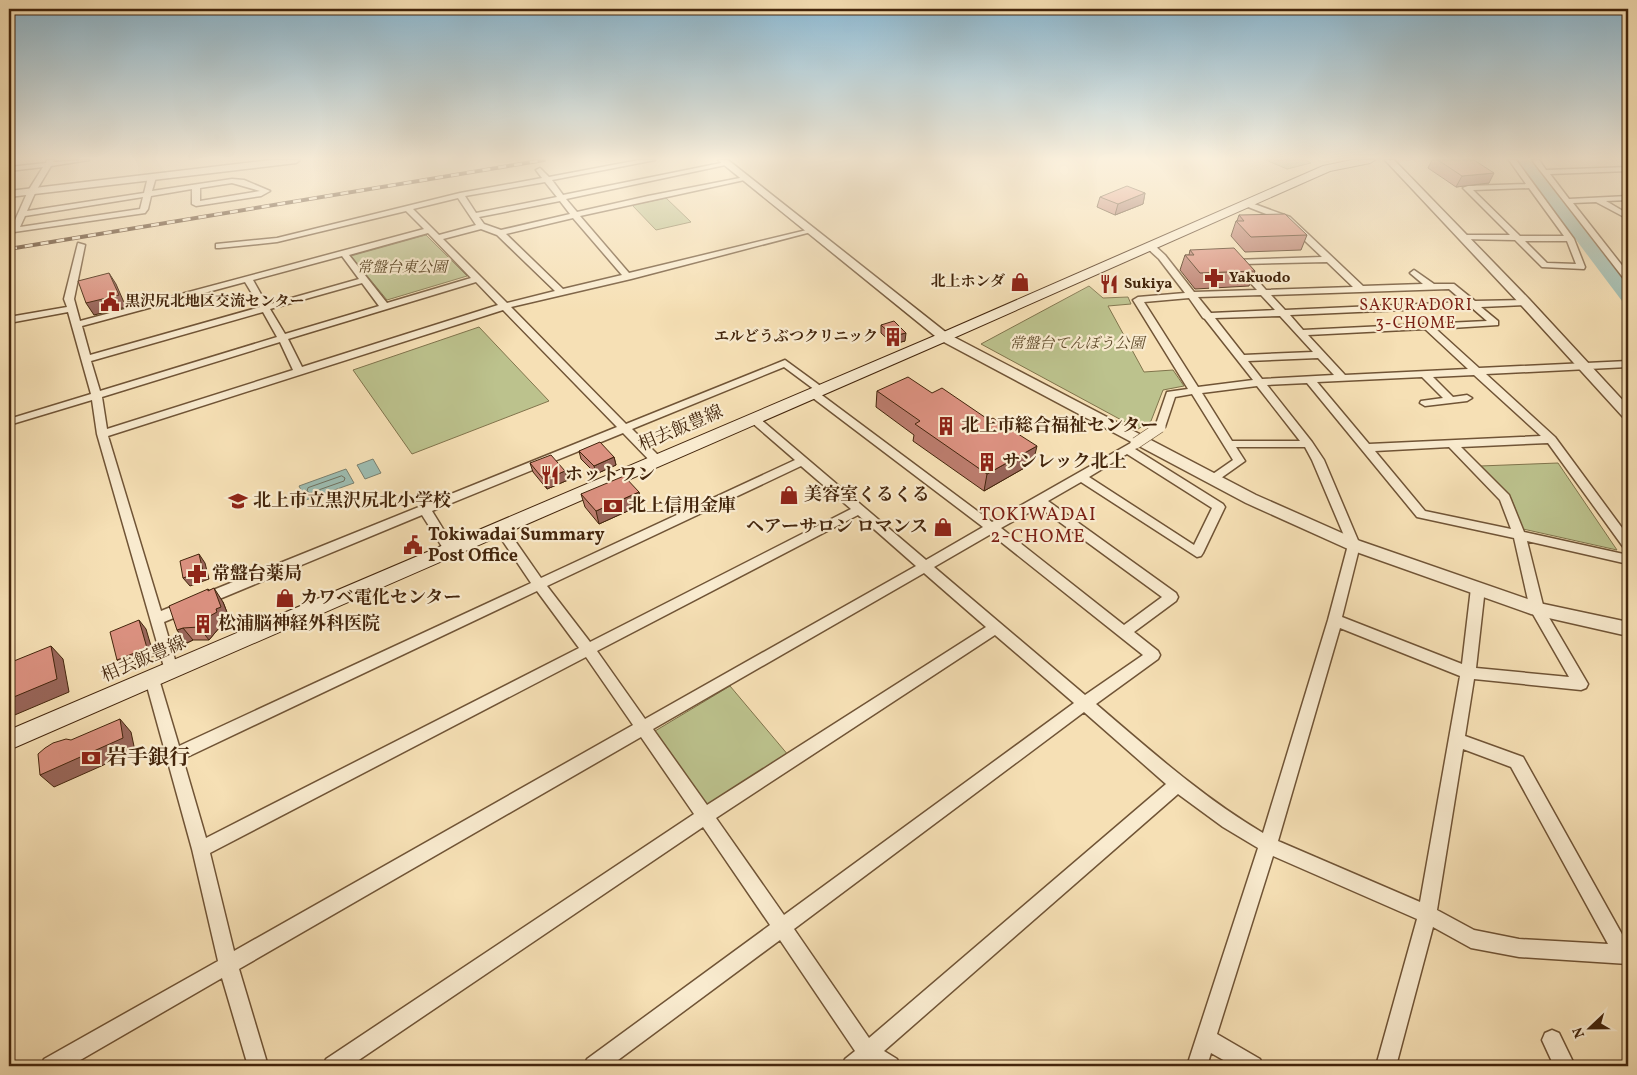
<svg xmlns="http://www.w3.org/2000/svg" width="1637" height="1075" viewBox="0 0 1637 1075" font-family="Vollkorn,'Noto Serif JP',serif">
<rect width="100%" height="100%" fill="#f6e0b5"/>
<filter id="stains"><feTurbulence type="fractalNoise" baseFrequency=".004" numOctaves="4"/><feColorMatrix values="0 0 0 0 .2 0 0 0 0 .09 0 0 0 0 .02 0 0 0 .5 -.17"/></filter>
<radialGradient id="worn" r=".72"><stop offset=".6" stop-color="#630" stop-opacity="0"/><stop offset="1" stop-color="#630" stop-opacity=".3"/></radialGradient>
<!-- green -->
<path fill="#bcc28d" stroke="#80744c" d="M1266,160H1306L1311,163L1287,169Z
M666,198L691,222L656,230L632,205Z
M426,235L467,276L387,300L351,256Z
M1089,286L1103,298L1128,297L1131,304L1108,306L1144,372L1173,370L1184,386L1163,390L1151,421L1138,429L981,344Z
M479,327L549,401L412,454L353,370Z
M1558,463L1617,550L1523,529L1511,498L1480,466Z
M730,686L789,756L706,808L655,731Z"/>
<!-- water -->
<path fill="#9dbdb2" stroke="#798070" d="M373,459L381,473L365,479L357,465Z
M346,469L354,483L306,500L299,486Z"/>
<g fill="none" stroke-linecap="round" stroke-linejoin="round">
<!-- shore -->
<path stroke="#70715f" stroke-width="1" d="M342,476L345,478L344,481L310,493L307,491L308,488Z"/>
<!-- river -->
<path fill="#9dbdb2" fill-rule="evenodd" d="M1516,160H1530L1628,286V302L1622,301Z"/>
<!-- minor casing -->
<g stroke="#705436" stroke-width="3">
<path id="minor" d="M47,160H54L53,162L89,160L51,166L36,191L27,211L144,193L148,177L152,175L156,177L152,191L232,179L244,180L270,191L261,196L196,206L192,204V189L151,196L148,209L145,213L14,232L12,227L28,191L43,167L9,171V167L46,163ZM232,183L260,191L200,201V188ZM143,197L140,209L20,227L25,216Z
M639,160H655L552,180L563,195L726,162L730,164L566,199L577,212L648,196L745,177L749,179L580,216L629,273L811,229L815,231L631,279L511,307L626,424L785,360L826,390L825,392L819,393L992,522L1136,440L1142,443L1135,449L1223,504L1225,507L1203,553L1201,556L1197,557L1081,482L1048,501L1176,593L1178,597L1176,601L1134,632L1158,651L1160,655L1158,659L1096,704C1150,750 1202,797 1263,833L1328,620L1348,545L1312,460L1305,447H1236L1245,461L1214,483L1210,482L1208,479L1210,476L1233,460L1192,394L1175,397L1165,427L1160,430L1155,427L1167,392L1188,389L1133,300L1138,297L1185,293L1159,259L1147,248V244H1153L1165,255L1194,292L1257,290L1233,264V260L1322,257L1284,221L1243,205L1242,203L1246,201L1290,217L1363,286L1423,284L1410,273L1414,270L1434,284H1454L1475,301L1528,300V304L1525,305L1481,307L1498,321V325L1436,329L1479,368L1628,361V367L1486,374L1555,437L1628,536V549L1624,548L1548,443L1461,447L1509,495L1524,532L1628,555V564L1527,541L1544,609L1588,684L1586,688L1581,690L1474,679L1465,736L1523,757L1628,945V964L1519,957L1471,948L1433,927L1396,1066H1376L1417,919L1273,856L1217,1034L1260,1059L1263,1066H1234L1211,1053L1207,1066H1187L1258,848L1223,827L1178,794L884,1051L897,1059L900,1066L869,1065L842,1066L845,1059L855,1051L780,940L610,1066H584L587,1059L770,925L703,827L350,1066H323L326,1059L694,814L641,737L239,969L268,1066H248L222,978L70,1066H41L44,1059L218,961L192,849L145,679L147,675L152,673L157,675L159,679L179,746L531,583L496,531L494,528L496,525H504L541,578L795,460L750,421L749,419L750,417H758L926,560L983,527L809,395L808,393L809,391L815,390L784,367L632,429L661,458L663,461L661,464H653L623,433L432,511L456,550L454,553H446L422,515L164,622L178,670L176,674L171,676L166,674L97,434L92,400L9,425V419L91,394L68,312L9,323V317L67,307L64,299L78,243L85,245L74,299L80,321L424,229L406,211L277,242L219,248H216V244L277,238L460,193L542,178L536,170L540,168L549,177ZM545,182L557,197L476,213L465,196ZM458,198L476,225L439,235L413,209ZM560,201L570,214L501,230L484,224L479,217ZM573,218L622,275L563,289L506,234ZM481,229L497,235L555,291L507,303L443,239ZM428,233L471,278L387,303L349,255ZM342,256L359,279L267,305L253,280ZM1327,262L1353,287L1266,290L1243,264ZM245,282L260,307L90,355L82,326ZM476,282L498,305L302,367L288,339ZM362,283L379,306L285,334L270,309ZM1449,289L1464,302L1285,310L1271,295ZM1261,295L1275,310L1211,313L1198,297ZM1189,298L1203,318L1205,319L1253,380L1198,387L1144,302ZM1471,307L1487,321L1303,330L1290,315ZM503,310L617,427L161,611L108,436ZM263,312L277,337L100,391L91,361ZM1280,316L1313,352L1244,355L1215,318ZM1425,329L1468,369L1345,375L1308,335ZM280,342L293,370L107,429L102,397ZM1318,358L1334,375L1262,379L1248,361ZM1474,375L1541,436L1369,444L1317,382L1422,377L1443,398L1421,401L1420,403L1425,406L1467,401L1472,398L1467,395L1453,397L1433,377ZM1307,383L1417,517L1514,538L1530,609L1569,677L1476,668L1485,588L1483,585H1473L1471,588L1462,664L1342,617L1360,545L1324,460L1312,442L1267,385ZM1257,386L1300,441H1232L1202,393ZM1449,447L1500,500L1511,529L1425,511L1375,451ZM1127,454L1212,508L1194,545L1089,477ZM801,466L851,509L590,642L547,586ZM1039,507L1162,597L1124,625L1001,528ZM858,515L916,566L645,719L597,651ZM991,534L1143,655L1085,695L934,567ZM924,573L986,627L707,805L653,729ZM537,591L579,648L206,838L183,759ZM1340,628L1460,676L1420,902L1278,841ZM995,635L1074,703L784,915L716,818ZM586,657L633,725L234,951L210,853ZM1084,712L1166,784L869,1038L794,929ZM1463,749L1511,767L1608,944L1519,939L1474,930L1437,910Z
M1509,160H1516L1574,239L1585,267L1584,269L1542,267L1515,240L1461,239V235H1510L1463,188L1467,186L1526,184ZM1529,188L1564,236H1520L1473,190ZM1525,241H1567L1576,264L1547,263Z
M1532,160H1539L1546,170L1628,167V171L1550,174L1569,199L1628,196V200L1606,201L1628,214V219L1596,202L1573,203L1628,273V281L1625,280Z
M1552,1030L1559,1033L1575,1066H1554L1542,1040L1545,1033Z"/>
</g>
<!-- tertiary casing -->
<g stroke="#705436" stroke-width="3">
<path id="tertiary" d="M271,160H300L296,163L9,197V191Z
M718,160H728L948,334L1256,495L1360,541L1539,603L1628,622V636L1531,614L1348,549L1246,503L940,340Z
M1385,160H1394L1529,299L1628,406V418L1623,417L1521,305Z"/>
</g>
<!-- secondary casing -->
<g stroke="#43250c" stroke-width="2">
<path id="secondary" d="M1352,160H1375L1370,163L1330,171L949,340L9,750V730L939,334L1323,166Z"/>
</g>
<!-- minor -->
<use href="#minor" fill="#f9ebcf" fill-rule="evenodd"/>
<!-- tertiary -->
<use href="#tertiary" fill="#f9ebcf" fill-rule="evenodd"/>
<!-- secondary -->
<use href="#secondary" fill="#f9ebcf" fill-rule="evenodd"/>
<!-- rail casing -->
<g stroke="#43250c" stroke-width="4">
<path id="rail" d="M9,249L544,160"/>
</g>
<!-- rail -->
<use href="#rail" stroke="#f9ebcf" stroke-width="2.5" stroke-dasharray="8" stroke-linecap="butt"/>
<!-- minor-bridge casing -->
<g stroke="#705436" stroke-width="12" stroke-linecap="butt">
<path id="minor-bridge" d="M1136,443L1160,427"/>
</g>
<!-- minor-bridge -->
<use href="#minor-bridge" stroke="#f9ebcf" stroke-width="11"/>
</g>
<!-- wall -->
<path fill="#bc7d6e" stroke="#43250c" d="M1432,160H1474L1489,183L1456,187L1428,168Z
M1145,193L1143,204L1115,215L1097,207L1100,197Z
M1239,215L1307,235L1301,250L1245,252L1231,236L1236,221H1237Z
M1190,250L1255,271L1249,286L1195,289L1180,270L1185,255H1189Z
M881,325L905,341L893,344L881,333Z
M877,391L1033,463L984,491L913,441L914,435L876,407Z
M579,451L614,457L616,465L596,474L581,459Z
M530,463L565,471L568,480L547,489L533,472Z
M639,492L641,505L599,524L585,507L581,494Z
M208,589L223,602L230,620L225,622L226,625L219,628L209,640H193L187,643L177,630Z"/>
<!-- shaded-wall -->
<path fill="#99665a" stroke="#43250c" d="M1494,173L1489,183L1456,187L1462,176Z
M1145,193L1143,204L1115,215L1118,204Z
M109,273L116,284L126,307L94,315L86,303Z
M906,333L905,341L893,344V336Z
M1037,446L1033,463L984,491L987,474Z
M614,457L616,465L596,474L594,466Z
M565,471L568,480L547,489L544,480Z
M639,492L641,505L599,524L596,511Z
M199,554L205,563L209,579L190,586L183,578Z
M214,588L223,602L230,620L225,622L226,625L219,628L209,640L199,627L216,609Z
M139,620L146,629L154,656L125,669L117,660Z
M183,628L193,640L187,643L177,630Z
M51,646L63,659L69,692L10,717L9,716V699Z
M120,719L131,732L135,751L54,787L40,775Z"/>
<!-- building -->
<path fill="#db9180" stroke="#43250c" d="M1438,160H1474L1494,173L1462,176Z
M1127,186L1145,193L1118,204L1100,197Z
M1285,214L1307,235L1251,237L1236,221H1244L1239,215Z
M1234,248L1255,271L1200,273L1185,255H1194L1190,250Z
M109,273L119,295L86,303L78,281Z
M894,321L906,333L893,336L881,325Z
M908,377L932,393L942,388L989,420L993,418L1037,446L987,474L915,424L920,421L877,391Z
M600,442L614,457L594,466L579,451Z
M551,455L565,471L544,480L530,463Z
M624,476L639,492L596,511L581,494Z
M199,554L203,571L183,578L180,561Z
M214,588L221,607L216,609L217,612L210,616L199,627L183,628L177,630L169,606L208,589V591Z
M139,620L147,648L117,660L110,632Z
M51,646L57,679L9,699V663Z
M120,719L123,738L40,775L38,754L45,748L53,743L66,739L71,740Z"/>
<!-- sky -->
<linearGradient id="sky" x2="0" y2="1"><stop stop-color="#8ab8d2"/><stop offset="0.51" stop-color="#fbf1de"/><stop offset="1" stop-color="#fbf1de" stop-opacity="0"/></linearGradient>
<rect width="1637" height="311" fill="url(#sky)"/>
<!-- icons -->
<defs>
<g id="pharmacy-bare" transform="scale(1.5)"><path d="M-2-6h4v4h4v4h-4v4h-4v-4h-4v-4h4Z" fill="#8f2418" stroke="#f9ebcf" stroke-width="2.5" paint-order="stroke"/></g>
<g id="shop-bare" transform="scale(1.5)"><path d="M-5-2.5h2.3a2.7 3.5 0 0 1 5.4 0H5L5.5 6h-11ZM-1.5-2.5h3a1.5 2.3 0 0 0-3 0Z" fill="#8f2418" stroke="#f9ebcf" stroke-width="2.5" paint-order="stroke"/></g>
<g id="restaurant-bare" transform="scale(1.5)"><path d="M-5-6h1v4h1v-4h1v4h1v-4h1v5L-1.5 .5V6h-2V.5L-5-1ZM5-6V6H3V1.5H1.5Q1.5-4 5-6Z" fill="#8f2418" stroke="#f9ebcf" stroke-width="2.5" paint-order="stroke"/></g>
<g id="civic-bare" transform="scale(1.5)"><path d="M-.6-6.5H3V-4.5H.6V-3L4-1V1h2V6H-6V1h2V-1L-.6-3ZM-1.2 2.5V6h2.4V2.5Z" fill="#8f2418" stroke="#f9ebcf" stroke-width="2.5" paint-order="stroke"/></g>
<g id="building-bare" transform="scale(1.5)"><path d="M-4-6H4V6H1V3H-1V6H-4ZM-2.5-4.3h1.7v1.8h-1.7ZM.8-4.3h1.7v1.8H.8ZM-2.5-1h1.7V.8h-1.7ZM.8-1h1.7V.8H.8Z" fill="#8f2418" stroke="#f9ebcf" stroke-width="2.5" paint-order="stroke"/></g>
<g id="school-bare" transform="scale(1.5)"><path d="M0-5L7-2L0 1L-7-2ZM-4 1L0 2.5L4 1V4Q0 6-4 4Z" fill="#8f2418" stroke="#f9ebcf" stroke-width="2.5" paint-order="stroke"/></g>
<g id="bank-bare" transform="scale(1.5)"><path d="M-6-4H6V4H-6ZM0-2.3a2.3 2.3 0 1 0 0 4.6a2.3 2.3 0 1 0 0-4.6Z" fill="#8f2418" stroke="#f9ebcf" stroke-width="2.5" paint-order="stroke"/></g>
</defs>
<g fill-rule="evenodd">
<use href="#pharmacy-bare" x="1214" y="278"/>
<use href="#shop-bare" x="1020" y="282"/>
<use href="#restaurant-bare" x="1109" y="284"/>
<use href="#civic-bare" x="110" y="302"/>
<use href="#building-bare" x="893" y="337"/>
<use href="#building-bare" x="946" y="426"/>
<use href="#building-bare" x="987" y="462"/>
<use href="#restaurant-bare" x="550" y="475"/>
<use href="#shop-bare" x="789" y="495"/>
<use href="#school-bare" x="238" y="501"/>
<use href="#bank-bare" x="613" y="506"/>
<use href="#shop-bare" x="943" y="527"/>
<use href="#civic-bare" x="413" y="545"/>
<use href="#pharmacy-bare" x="197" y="574"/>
<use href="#shop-bare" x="285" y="598"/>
<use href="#building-bare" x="203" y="624"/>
<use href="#bank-bare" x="91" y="758"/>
</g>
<g text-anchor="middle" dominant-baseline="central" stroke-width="4.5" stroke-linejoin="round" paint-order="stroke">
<!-- far-park labels -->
<g font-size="15" font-style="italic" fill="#614c2c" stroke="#f9ebcf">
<text x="402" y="268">常盤台東公園</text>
<text x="1077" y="344">常盤台てんぼう公園</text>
</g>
<!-- far-poi labels -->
<g font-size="15" font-weight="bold" fill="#43250c" stroke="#f9ebcf" text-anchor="start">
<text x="1229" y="278">Yakuodo</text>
<text x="1005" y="282" text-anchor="end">北上ホンダ</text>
<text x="1124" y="284">Sukiya</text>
<text x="125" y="302">黒沢尻北地区交流センター</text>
<text x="878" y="337" text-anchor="end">エルどうぶつクリニック</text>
</g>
<!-- far-neighbourhood labels -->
<g font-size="16" letter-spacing="1" fill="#7a1f14" stroke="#f9ebcf">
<text x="1416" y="306">SAKURADORI<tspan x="1416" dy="18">3-CHOME</tspan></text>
</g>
<!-- poi labels -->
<g font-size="18" font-weight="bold" fill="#43250c" stroke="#f9ebcf" text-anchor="start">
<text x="961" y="426">北上市総合福祉センター</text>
<text x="1002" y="462">サンレック北上</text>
<text x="565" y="475">ホットワン</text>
<text x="804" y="495">美容室くるくる</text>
<text x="253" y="501">北上市立黒沢尻北小学校</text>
<text x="628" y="506">北上信用金庫</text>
<text x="928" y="527" text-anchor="end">ヘアーサロン ロマンス</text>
<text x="428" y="535">Tokiwadai Summary<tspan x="428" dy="21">Post Office</tspan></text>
<text x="212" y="574">常盤台薬局</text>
<text x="300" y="598">カワベ電化センター</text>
<text x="218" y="624">松浦脳神経外科医院</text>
</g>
<!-- street labels -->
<g font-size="18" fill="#43250c" stroke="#f9ebcf">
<text transform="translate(681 429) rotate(-23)">相去飯豊線</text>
<text transform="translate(144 660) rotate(-23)">相去飯豊線</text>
</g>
<!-- neighbourhood labels -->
<g font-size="19" letter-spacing="1" fill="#7a1f14" stroke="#f9ebcf">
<text x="1038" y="515">TOKIWADAI<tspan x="1038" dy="22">2-CHOME</tspan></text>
</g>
<!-- near-poi labels -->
<g font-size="21" font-weight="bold" fill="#43250c" stroke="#f9ebcf" text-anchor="start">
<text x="106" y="758">岩手銀行</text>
</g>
</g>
<!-- margin -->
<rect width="1637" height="1075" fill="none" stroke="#f6e0b5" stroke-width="30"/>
<rect x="10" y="10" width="1617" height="1055" fill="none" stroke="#43250c" stroke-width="2.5"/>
<rect x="15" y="15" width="1607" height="1045" fill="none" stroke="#43250c"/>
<!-- north arrow -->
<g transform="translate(1590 1028) rotate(248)" stroke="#f9ebcf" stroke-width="4" paint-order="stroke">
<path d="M0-4L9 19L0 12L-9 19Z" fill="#43250c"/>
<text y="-8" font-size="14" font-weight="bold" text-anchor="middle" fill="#43250c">N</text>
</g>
<rect width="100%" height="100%" filter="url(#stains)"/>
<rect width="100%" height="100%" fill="url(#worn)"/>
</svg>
